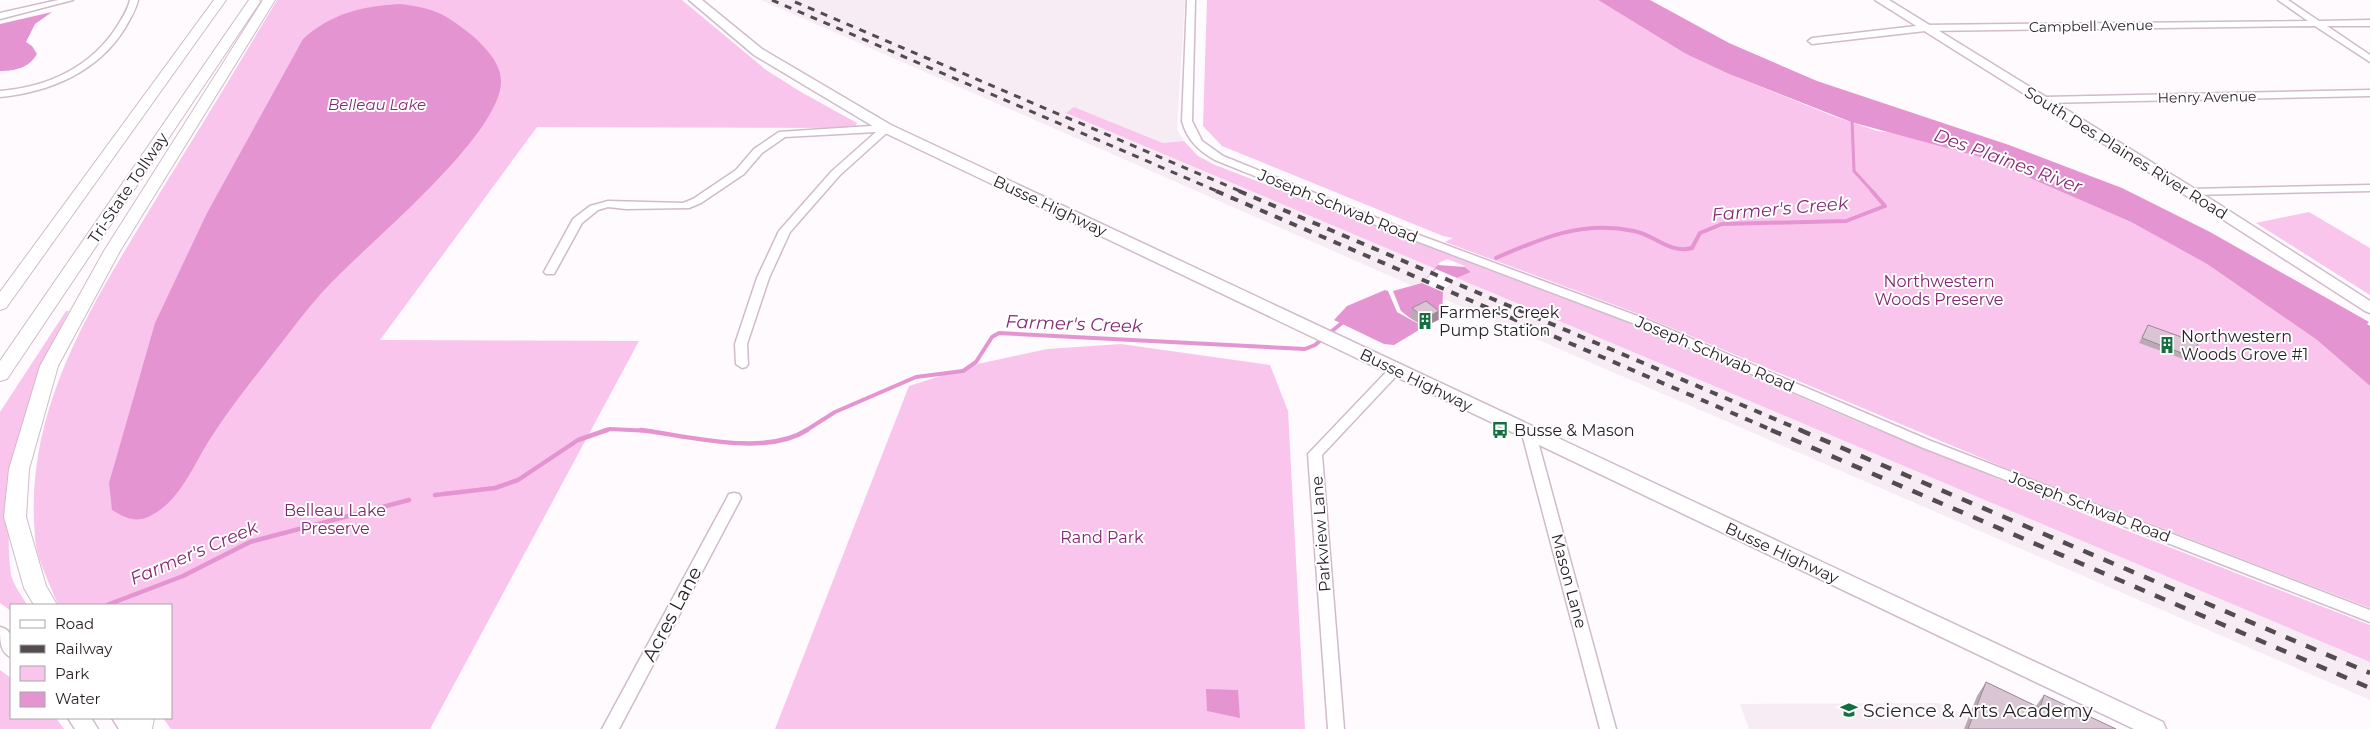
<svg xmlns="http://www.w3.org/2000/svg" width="2370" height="729" viewBox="0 0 2370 729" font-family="Montserrat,sans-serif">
<rect width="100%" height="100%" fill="#fefafd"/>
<!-- built -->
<path fill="#f8ecf4" d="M761,0H1185L1177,129L1184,141L1163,143L1074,107L1067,113L1436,269L1422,283L1413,286Z
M1457,278L2370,662V700L1444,299L1443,292Z
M1939,703L1969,717L1964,729H1749L1740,704Z"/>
<!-- green -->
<path fill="#fac5ec" d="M277,0H682L766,70L801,92L857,123L854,128L537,127L380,340L639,341L430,729H171L163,718H171V605H58C51,586 36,558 35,537C23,405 96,299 161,191C200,128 239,64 277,0Z
M1207,0H1598L1686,54L1729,74L1833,116L1877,131L1894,133L1984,158L2131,222L2207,264L2317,340L2370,386V608L2003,467L1636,313L1445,242L1453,238L1443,236L1222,146L1203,126Z
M1074,107L1163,143L1184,141L1198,156L1215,165L1612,316L1863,424L2097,519L2370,625V662L1457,278L1471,272L1463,265L1447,259L1439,263L1436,269L1066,113Z
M2309,212L2370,248V295L2256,223Z
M66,311H69C30,384 0,491 11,575C14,586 22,596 27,605H11V611L0,603V412Z
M1121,344L1270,365L1288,411L1305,729H775L909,386L978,364L1047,349Z
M0,670L11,678V718H56L64,729H0Z"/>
<!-- water -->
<path fill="#e594d2" d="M1598,0H1650L1729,43L1817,81L2009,145L2122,188L2210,232L2369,322L2367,324L2370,326V386L2317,340L2207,264L2131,222L1984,158L1851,122L1729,74L1686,54Z
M400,4C436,8 447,15 474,37C486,48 501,64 501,81C502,132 378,236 341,273C322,291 305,312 289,333C262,368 234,402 210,439C194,464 182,496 157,512C139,524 128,520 112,510L109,483L155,323L207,213L303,39C332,13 363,6 400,4Z
M52,12L35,24L26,42L32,46L37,54C29,68 15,71 0,71V24Z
M1438,265L1465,267L1471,272L1457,278L1443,292L1442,318L1438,320L1424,310L1410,318L1401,311L1393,291L1422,283Z
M1385,290L1388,291L1397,312L1424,327L1394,345L1384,344L1334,320L1347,306Z
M1206,689L1238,690L1240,718L1207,711Z"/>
<!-- pier -->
<path fill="#fefafd" d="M1436,269L1457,278L1443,292L1422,283Z"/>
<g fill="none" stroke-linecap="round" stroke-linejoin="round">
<!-- stream-far2 -->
<path stroke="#e594d2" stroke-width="3" d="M1852,119L1854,171L1873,192"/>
<!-- stream-far1 -->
<path stroke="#e594d2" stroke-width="4" d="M1496,258C1542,238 1582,220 1634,231C1655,235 1669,254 1692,248L1700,233L1722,224L1846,221L1885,206L1872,191
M603,431L610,429L651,431
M805,431L835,412L916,377L963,371L976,362L992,337L999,333L1305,349L1315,345L1343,322"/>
<!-- stream -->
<path stroke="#e594d2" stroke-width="4.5" d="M641,430C688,436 765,457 807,430
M435,495L495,488L518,480L578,440L607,430
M107,605L183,576L250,542L409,500"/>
<!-- minor casing -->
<g stroke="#d0bbca" stroke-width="3">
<path id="minor" d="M58,0H73L0,19V13Z
M130,0H138C136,10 130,19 125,28C98,72 50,92 0,97V91C48,87 92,67 118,25C123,17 128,9 130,0Z
M1187,0H1195L1192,121L1202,141L1223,156L1419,235L1643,318L1931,441L2370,610V622L1921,447L1635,324L1411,239L1215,160C1199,151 1187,140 1182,121Z
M2278,0H2288L2319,21L2370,20V26H2327L2370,55V62L2315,26L1925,31L1812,44L1808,41L1812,38L1925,25L2308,21Z
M2370,90V96L2044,103L2039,100L2044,97Z
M886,125L890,126V130L840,175L790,232L769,278L747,344L748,364L746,367L742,368L736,364L735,344L757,278L779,231L832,171L876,132L785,137L762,153L744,174L701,203L689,208L626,209L608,207L598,210L582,223L554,274H546L544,272L573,219L590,206L608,201L683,203L693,199L736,170L754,149L779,132Z
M2370,185V191L2190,195L2185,192L2190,189Z
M1395,366L1401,370L1399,373L1322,455L1344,729H1328L1308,454L1391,367Z
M1529,429L1534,431L1536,434L1616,729H1600L1522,434L1524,431Z
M734,493L739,494L741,498L619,729H602L727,498L729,494Z"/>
</g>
<!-- major casing -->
<g stroke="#d0bbca" stroke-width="3">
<path id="major" d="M689,0H702L762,49L891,125L2163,722L2166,729H2134L881,131L754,55Z
M1875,0H1889L2195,189L2370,301V313L2365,311L2185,195Z
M0,627C15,630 11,644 11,657C0,653 0,640 0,627Z
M68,718H91L98,729H75Z
M112,718H136L143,729H119Z"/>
</g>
<!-- highway casing -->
<g stroke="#d0bbca" stroke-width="2">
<path id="highway" d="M214,0H226L6,308L0,310V292Z
M249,0H259L260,2L7,379L0,381V361Z
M263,0H275L120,251L58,366L29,469L26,517L46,586L57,605H34L24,588L4,517L9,469L40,366L104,251Z
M130,718H154L152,729H128Z"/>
</g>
<!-- minor -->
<use href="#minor" fill="#fff" fill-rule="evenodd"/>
<!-- major -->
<use href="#major" fill="#fff" fill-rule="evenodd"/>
<!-- highway -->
<use href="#highway" fill="#fff" fill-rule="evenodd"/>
<!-- rail-far2 -->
<path stroke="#524b50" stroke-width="3" stroke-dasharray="7 7" stroke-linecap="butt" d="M772,0L1219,192
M795,2L1242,192"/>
<!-- rail-far1 -->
<path stroke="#524b50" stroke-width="4" stroke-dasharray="8 8" stroke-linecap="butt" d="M1216,191L1774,431
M1239,191L1803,431"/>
<!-- rail -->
<path stroke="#524b50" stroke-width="4.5" stroke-dasharray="11 11" stroke-linecap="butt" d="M1771,430L2370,688
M1800,430L2370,673"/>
</g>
<!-- wall -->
<path fill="#bba9b6" d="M1412,308L1439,311L1438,320L1424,327L1410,318Z
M2148,325L2192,357L2189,361L2139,343Z
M1986,682L2036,706L2044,695L2116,729H1964L1977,696Z"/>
<!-- shaded-wall -->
<path fill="#998a94" d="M1439,311L1438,320L1424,327L1425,318Z"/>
<!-- building -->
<path fill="#dac5d4" stroke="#998a94" d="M1426,301L1439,311L1425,318L1412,308Z
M2148,325L2198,343L2192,357L2142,338Z
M1986,682L2040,708L2044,695L2116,729H1968Z"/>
<!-- icons -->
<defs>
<g id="building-bare" transform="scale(1.35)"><path d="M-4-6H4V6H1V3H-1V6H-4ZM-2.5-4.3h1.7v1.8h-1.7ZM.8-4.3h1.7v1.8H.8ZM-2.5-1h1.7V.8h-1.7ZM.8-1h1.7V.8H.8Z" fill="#136e42" stroke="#fff" stroke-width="2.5" paint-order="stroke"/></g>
<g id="bus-bare" transform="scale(1.35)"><path d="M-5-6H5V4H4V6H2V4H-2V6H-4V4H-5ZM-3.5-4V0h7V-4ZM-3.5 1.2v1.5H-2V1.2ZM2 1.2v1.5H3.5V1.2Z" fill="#136e42" stroke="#fff" stroke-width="2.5" paint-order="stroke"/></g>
<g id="school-bare" transform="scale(1.35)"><path d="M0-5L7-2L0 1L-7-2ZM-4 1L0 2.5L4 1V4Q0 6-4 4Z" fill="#136e42" stroke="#fff" stroke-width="2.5" paint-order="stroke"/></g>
</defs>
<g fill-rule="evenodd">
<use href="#building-bare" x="1425" y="321"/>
<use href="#building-bare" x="2167" y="345"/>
<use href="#bus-bare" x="1500" y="430"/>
<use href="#school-bare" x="1849" y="710"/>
</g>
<g text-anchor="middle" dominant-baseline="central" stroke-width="4" stroke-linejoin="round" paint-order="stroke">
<!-- far-street labels -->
<g font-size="14" fill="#271f25" stroke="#fff">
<text transform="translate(2091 26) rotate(-1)">Campbell Avenue</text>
<text transform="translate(2207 97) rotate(-1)">Henry Avenue</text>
</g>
<!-- far-water labels -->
<g font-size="15" font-style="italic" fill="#862975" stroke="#fff">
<text x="377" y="104">Belleau Lake</text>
</g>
<!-- street labels -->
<g font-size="16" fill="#271f25" stroke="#fff">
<text transform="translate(2126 153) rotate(32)">South Des Plaines River Road</text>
<text transform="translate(128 188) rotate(-56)">Tri-State Tollway</text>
<text transform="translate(1050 206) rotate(25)">Busse Highway</text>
<text transform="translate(1338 206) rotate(22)">Joseph Schwab Road</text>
<text transform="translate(1715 354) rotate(23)">Joseph Schwab Road</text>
<text transform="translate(1416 380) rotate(26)">Busse Highway</text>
<text transform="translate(2090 507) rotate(21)">Joseph Schwab Road</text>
<text transform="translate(1321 534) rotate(-94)">Parkview Lane</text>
<text transform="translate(1782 553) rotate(25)">Busse Highway</text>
<text transform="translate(1569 581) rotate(75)">Mason Lane</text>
</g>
<!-- park labels -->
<g font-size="16" fill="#832572" stroke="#fff">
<text x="1939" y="281">Northwestern<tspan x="1939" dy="18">Woods Preserve</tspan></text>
<text x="335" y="510">Belleau Lake<tspan x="335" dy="18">Preserve</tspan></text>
<text x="1102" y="537">Rand Park</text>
</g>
<!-- poi labels -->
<g font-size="16" fill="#271f25" stroke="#fff" text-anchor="start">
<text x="1439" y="312">Farmer's Creek<tspan x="1439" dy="18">Pump Station</tspan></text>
<text x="2181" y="336">Northwestern<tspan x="2181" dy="18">Woods Grove #1</tspan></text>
<text x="1514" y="430">Busse &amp; Mason</text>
</g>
<!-- water labels -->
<g font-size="18" font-style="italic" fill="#862975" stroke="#fff">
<text transform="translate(2008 161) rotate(20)">Des Plaines River</text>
<text transform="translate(1780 209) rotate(-5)">Farmer's Creek</text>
<text transform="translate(1074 324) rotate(2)">Farmer's Creek</text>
<text transform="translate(194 553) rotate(-23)">Farmer's Creek</text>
</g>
<!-- near-street labels -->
<g font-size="19" fill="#271f25" stroke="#fff">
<text transform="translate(672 614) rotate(-62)">Acres Lane</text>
</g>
<!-- near-poi labels -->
<g font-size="19" fill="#271f25" stroke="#fff" text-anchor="start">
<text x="1863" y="710">Science &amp; Arts Academy</text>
</g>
</g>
<!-- legend -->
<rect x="10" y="604" width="162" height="115" fill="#ffffff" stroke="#a9a5a8"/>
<rect x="20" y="620" width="25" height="8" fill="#ffffff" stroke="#a9a5a8"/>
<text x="55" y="629" font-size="15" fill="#271f25">Road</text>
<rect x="20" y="645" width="25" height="8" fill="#524b50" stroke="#a9a5a8"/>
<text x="55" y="654" font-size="15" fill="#271f25">Railway</text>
<rect x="20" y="666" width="25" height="15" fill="#fac5ec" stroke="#a9a5a8"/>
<text x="55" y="679" font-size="15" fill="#271f25">Park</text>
<rect x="20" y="692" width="25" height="15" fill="#e594d2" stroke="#a9a5a8"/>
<text x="55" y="704" font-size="15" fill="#271f25">Water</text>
</svg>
